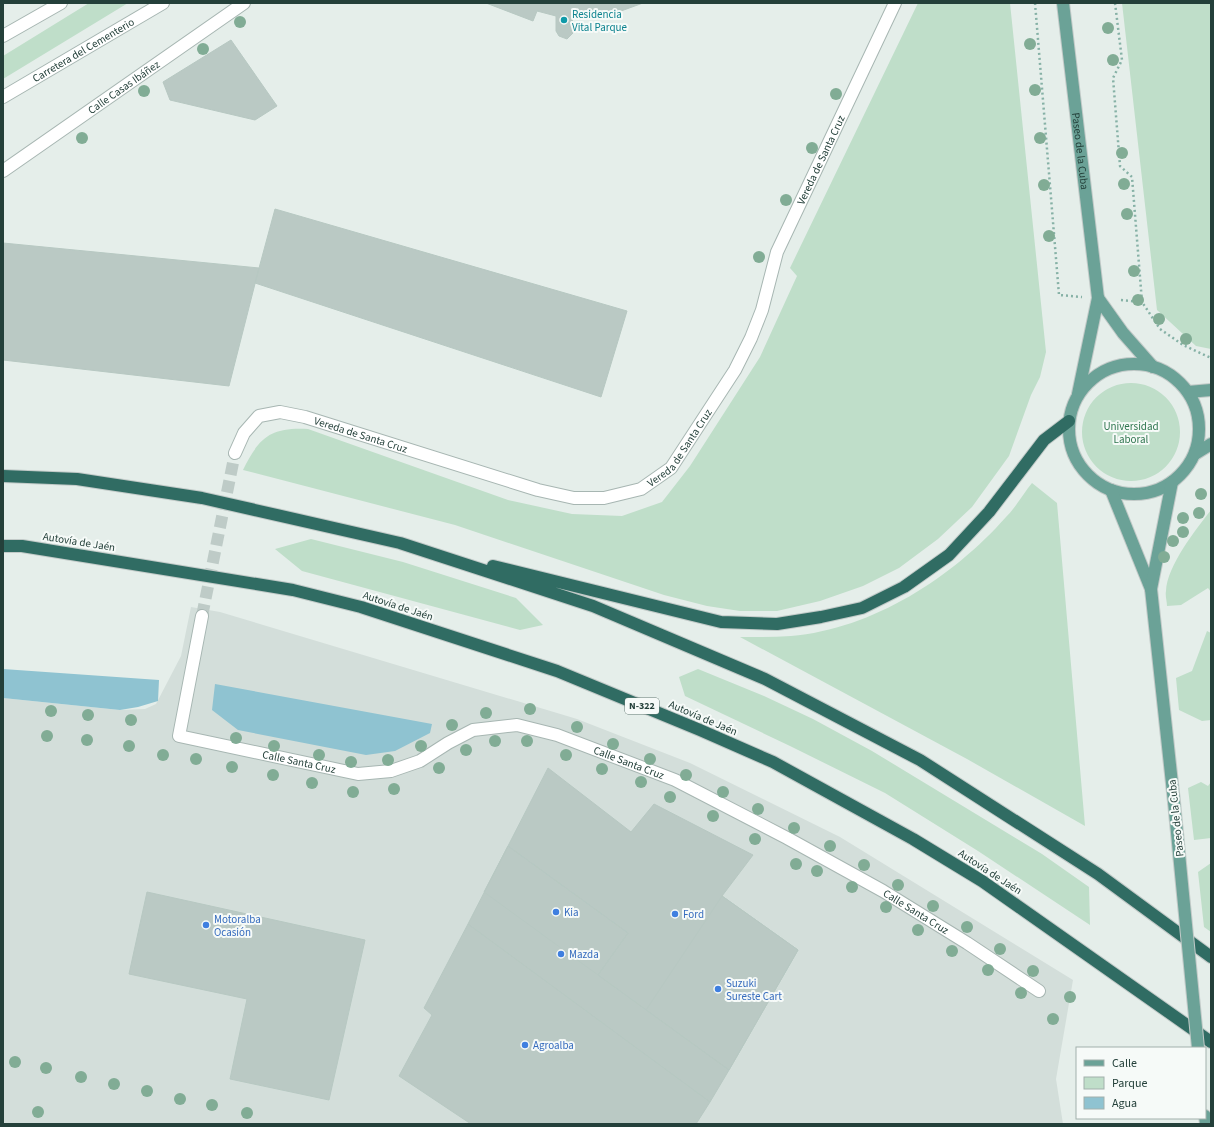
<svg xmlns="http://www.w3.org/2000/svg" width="1214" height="1127" viewBox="0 0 1214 1127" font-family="'Source Sans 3',sans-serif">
<rect width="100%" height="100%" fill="#e5eeea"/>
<!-- built -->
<path fill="#d3deda" d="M191,607L220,612L577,719L690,763L840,837L1073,980L1056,1079L1063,1124H3V698L120,710L145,709L156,704L181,656Z"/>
<!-- green -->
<path fill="#bfdec9" d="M89,3H128L3,79V56Z
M918,3H1010L1046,352L1040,377L1031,395L1009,456L972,507L938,539L899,568L863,586L820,601L777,611H740L707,606L664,595L455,525L243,470C259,437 271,427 308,429L508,500L572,514L622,516L662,502L690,466L760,357L797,276L790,268Z
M1122,3H1211V349L1196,346L1157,310Z
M1082 432a49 49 0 1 1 98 0a49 49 0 1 1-98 0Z
M1032,483L1057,503L1085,826L967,759L740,637C757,637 774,637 791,636C873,629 953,577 1006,517C1016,507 1023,494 1032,483Z
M1211,510V592L1208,588L1181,605L1167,606C1167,601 1165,596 1166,591C1167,566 1196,529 1211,510Z
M311,539L403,562L516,598L543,625L520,630L302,571L275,549Z
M1207,631L1211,633V720L1202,721L1179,710L1176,678L1192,671Z
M698,669L764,696L813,719L872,751L1042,854L1089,887L1090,925L978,851L885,793L790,746L685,696L679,677Z
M1201,782L1208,786L1211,782V838L1194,840L1188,788Z
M1211,863V932L1204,927L1198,872Z"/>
<!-- water -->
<path fill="#8fc3d1" d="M3,669L159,680L158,701L138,707L120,710L3,698Z
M215,684L432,724L430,733L395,751L366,755L238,730L212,710Z"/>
<!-- building -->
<path fill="#bac9c4" stroke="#b7c8c2" d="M486,3H643L599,19L597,10L572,15L573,33L567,39L559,36L556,31V16L537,11L533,21Z
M231,40L277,106L255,120L170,100L163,82Z
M275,209L627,311L601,397L255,283Z
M3,243L259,268L229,386L3,360Z
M548,768L631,832L654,804L753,855L722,896L798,950L729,1070L598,975L628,933L508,846Z
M508,846L628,933L598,975L729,1070L710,1102L468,924Z
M508,846L628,933L598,975L484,892Z
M147,892L365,940L329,1100L230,1079L247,999L129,974Z
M722,896L798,950L729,1070L646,1010Z
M468,924L710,1102L696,1124H471L399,1076L432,1015L424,1008Z"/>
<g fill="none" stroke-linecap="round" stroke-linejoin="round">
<!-- minor-tunnel -->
<path stroke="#becbc7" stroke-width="12" stroke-dasharray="12 6" stroke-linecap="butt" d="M202,616L235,453"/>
<!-- minor casing -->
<g stroke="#a7b6b2" stroke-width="14">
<g id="minor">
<path d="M3,36L61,3"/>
<path id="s1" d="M3,97L163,3"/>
<path id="s2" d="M3,171L244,3"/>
<path id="s3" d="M235,453L244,433L259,416L280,412L305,417L538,490L574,498H604L641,489L671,468L735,370L751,338L762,310L777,252L895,3"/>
<path id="s4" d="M202,616L179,736L358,774L391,771L420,761L448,743L473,730L517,725L557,735L675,780L787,838L883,891L967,943L1039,991"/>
</g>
</g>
<!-- major casing -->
<g stroke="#c2cac8" stroke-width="14">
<g id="major">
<path id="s5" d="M1063,3L1098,298L1078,394"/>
<path d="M1098,298L1123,333L1153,367"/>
<circle cx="1134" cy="429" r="65"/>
<path d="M1188,392L1211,390"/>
<path d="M1195,454L1211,444"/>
<path d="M1111,490L1151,589L1174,802"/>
<path d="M1151,589L1172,482"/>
<path d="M1205,1116L1206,1124"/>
</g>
</g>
<!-- highway casing -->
<g stroke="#c2cac8" stroke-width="14">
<path id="highway" d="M3,476L77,479L202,498L400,543L593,606L765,679L920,760L1098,874L1211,957
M3,546H22L293,590L361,607L557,671L700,730L773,762L913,839L982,881L1211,1042
M493,566L721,622L777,624L821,617L862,608L904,587L949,555L989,512L1044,440L1069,421"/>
</g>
<!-- path -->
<path stroke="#86b1a6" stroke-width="2.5" stroke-dasharray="2 3" stroke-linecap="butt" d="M1035,3L1059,295L1082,297
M1115,3L1122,60L1113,78L1120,166L1132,177L1142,302L1160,329L1183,345L1211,358
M1121,300L1142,302"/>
<!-- minor -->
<use href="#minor" stroke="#fff" stroke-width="12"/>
<!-- major -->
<use href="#major" stroke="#6ba297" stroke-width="12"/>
<!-- highway -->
<use href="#highway" stroke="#306c63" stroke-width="12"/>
<!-- major-bridge casing -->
<g stroke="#c2cac8" stroke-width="14" stroke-linecap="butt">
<path id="major-bridge" d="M1174,802L1198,1048"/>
</g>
<!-- major-bridge -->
<use href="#major-bridge" stroke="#6ba297" stroke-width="12"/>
</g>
<!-- trees -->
<g fill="#81ac95">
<circle cx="240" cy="22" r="6"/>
<circle cx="1108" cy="28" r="6"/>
<circle cx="1030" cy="44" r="6"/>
<circle cx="203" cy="49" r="6"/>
<circle cx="1113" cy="60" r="6"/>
<circle cx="1035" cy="90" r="6"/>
<circle cx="144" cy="91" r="6"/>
<circle cx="836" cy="94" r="6"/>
<circle cx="82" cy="138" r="6"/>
<circle cx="1040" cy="138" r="6"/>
<circle cx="812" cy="148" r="6"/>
<circle cx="1122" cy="153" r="6"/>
<circle cx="1124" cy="184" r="6"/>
<circle cx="1044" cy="185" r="6"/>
<circle cx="786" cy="200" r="6"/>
<circle cx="1127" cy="214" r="6"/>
<circle cx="1049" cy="236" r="6"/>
<circle cx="759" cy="257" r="6"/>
<circle cx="1134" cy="271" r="6"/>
<circle cx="1138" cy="300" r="6"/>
<circle cx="1159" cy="319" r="6"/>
<circle cx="1186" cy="339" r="6"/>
<circle cx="1201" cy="494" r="6"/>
<circle cx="1199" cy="513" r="6"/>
<circle cx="1183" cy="518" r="6"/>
<circle cx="1183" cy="532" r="6"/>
<circle cx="1173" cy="541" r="6"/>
<circle cx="1164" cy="557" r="6"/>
<circle cx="530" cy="709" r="6"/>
<circle cx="51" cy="711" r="6"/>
<circle cx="486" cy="713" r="6"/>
<circle cx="88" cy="715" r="6"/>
<circle cx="131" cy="720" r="6"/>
<circle cx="452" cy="725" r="6"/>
<circle cx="577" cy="727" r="6"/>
<circle cx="47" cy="736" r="6"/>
<circle cx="236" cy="738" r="6"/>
<circle cx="87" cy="740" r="6"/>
<circle cx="495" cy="741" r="6"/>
<circle cx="527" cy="741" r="6"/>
<circle cx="613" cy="744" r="6"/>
<circle cx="129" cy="746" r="6"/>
<circle cx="274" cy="746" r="6"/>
<circle cx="421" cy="746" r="6"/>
<circle cx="466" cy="750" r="6"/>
<circle cx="163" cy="755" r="6"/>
<circle cx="319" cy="755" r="6"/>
<circle cx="566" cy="755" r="6"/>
<circle cx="196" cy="759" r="6"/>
<circle cx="650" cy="759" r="6"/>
<circle cx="388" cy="760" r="6"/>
<circle cx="351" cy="762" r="6"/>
<circle cx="232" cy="767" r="6"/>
<circle cx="439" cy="768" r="6"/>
<circle cx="602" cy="769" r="6"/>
<circle cx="273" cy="775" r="6"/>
<circle cx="686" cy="775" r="6"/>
<circle cx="641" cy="782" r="6"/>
<circle cx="312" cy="783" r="6"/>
<circle cx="394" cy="789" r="6"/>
<circle cx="353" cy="792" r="6"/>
<circle cx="723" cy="792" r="6"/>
<circle cx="670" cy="797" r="6"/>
<circle cx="758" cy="809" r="6"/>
<circle cx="713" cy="816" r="6"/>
<circle cx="794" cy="828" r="6"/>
<circle cx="755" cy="839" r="6"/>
<circle cx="830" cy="846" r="6"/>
<circle cx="796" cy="864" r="6"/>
<circle cx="864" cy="865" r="6"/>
<circle cx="817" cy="871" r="6"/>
<circle cx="898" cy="885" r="6"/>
<circle cx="852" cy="887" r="6"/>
<circle cx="933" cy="906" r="6"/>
<circle cx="886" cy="907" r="6"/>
<circle cx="967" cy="927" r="6"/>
<circle cx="918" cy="930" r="6"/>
<circle cx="1000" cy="949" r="6"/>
<circle cx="952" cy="951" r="6"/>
<circle cx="988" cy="970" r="6"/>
<circle cx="1033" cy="971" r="6"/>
<circle cx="1021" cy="993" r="6"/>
<circle cx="1070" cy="997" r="6"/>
<circle cx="1053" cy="1019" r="6"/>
<circle cx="15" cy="1062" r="6"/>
<circle cx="46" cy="1068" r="6"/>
<circle cx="81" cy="1077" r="6"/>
<circle cx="114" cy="1084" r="6"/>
<circle cx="147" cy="1091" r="6"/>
<circle cx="180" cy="1099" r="6"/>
<circle cx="212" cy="1105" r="6"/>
<circle cx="38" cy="1112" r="6"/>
<circle cx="247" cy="1113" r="6"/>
</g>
<!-- markers -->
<circle fill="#0f9aa8" stroke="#f6faf8" stroke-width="1.5" cx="564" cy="20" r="4"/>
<g fill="#3f7fe0" stroke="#f6faf8" stroke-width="1.5">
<circle cx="556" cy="912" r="4"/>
<circle cx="675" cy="914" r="4"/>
<circle cx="206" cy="925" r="4"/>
<circle cx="561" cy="954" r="4"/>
<circle cx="718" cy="989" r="4"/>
<circle cx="525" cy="1045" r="4"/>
</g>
<g text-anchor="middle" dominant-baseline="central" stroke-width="4" stroke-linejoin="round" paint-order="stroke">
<!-- shield labels -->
<rect fill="#f6faf8" stroke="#637873" stroke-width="1" x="625" y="698" width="34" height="16" rx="3"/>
<g font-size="10" font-weight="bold" fill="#24403a">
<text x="642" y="706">N-322</text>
</g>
<!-- culture labels -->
<g font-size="11" fill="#0d838f" stroke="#f6faf8" text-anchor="start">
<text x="572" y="14">Residencia<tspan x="572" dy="13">Vital Parque</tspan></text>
</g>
<!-- street labels -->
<g font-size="11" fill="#24403a" stroke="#f6faf8">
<text stroke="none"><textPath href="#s1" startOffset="93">Carretera del Cementerio</textPath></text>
<text stroke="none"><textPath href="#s2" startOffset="147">Calle Casas Ibáñez</textPath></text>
<text stroke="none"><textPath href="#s5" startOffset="149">Paseo de la Cuba</textPath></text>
<text stroke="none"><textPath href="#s3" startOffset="822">Vereda de Santa Cruz</textPath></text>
<text stroke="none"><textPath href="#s3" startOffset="150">Vereda de Santa Cruz</textPath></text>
<text stroke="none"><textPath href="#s3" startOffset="498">Vereda de Santa Cruz</textPath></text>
<text transform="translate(79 542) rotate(9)">Autovía de Jaén</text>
<text transform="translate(398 606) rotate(18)">Autovía de Jaén</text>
<text transform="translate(703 718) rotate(23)">Autovía de Jaén</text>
<text stroke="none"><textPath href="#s4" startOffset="245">Calle Santa Cruz</textPath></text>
<text stroke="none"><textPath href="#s4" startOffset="593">Calle Santa Cruz</textPath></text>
<text transform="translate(1176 818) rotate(-96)">Paseo de la Cuba</text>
<text transform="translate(990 872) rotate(33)">Autovía de Jaén</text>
<text stroke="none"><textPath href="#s4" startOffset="917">Calle Santa Cruz</textPath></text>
</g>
<!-- park labels -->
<g font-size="11" fill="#2f764f" stroke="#f6faf8">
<text x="1131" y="426">Universidad<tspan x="1131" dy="13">Laboral</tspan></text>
</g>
<!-- shop labels -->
<g font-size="11" fill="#366cbe" stroke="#f6faf8" text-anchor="start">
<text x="564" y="912">Kia</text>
<text x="683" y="914">Ford</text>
<text x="214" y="919">Motoralba<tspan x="214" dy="13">Ocasión</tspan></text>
<text x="569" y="954">Mazda</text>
<text x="726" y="983">Suzuki<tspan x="726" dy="13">Sureste Cart</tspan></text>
<text x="533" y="1045">Agroalba</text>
</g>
</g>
<!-- border -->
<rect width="1214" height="1127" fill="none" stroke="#24403a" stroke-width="8"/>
<!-- legend -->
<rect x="1076" y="1047" width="130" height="72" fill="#f6faf8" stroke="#a2b0ac"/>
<rect x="1084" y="1060" width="20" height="6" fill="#6ba297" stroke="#a2b0ac"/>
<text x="1112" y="1067" font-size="12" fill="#24403a">Calle</text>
<rect x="1084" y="1077" width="20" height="12" fill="#bfdec9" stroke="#a2b0ac"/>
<text x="1112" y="1087" font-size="12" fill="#24403a">Parque</text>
<rect x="1084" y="1097" width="20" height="12" fill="#8fc3d1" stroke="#a2b0ac"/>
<text x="1112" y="1107" font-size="12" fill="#24403a">Agua</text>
</svg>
